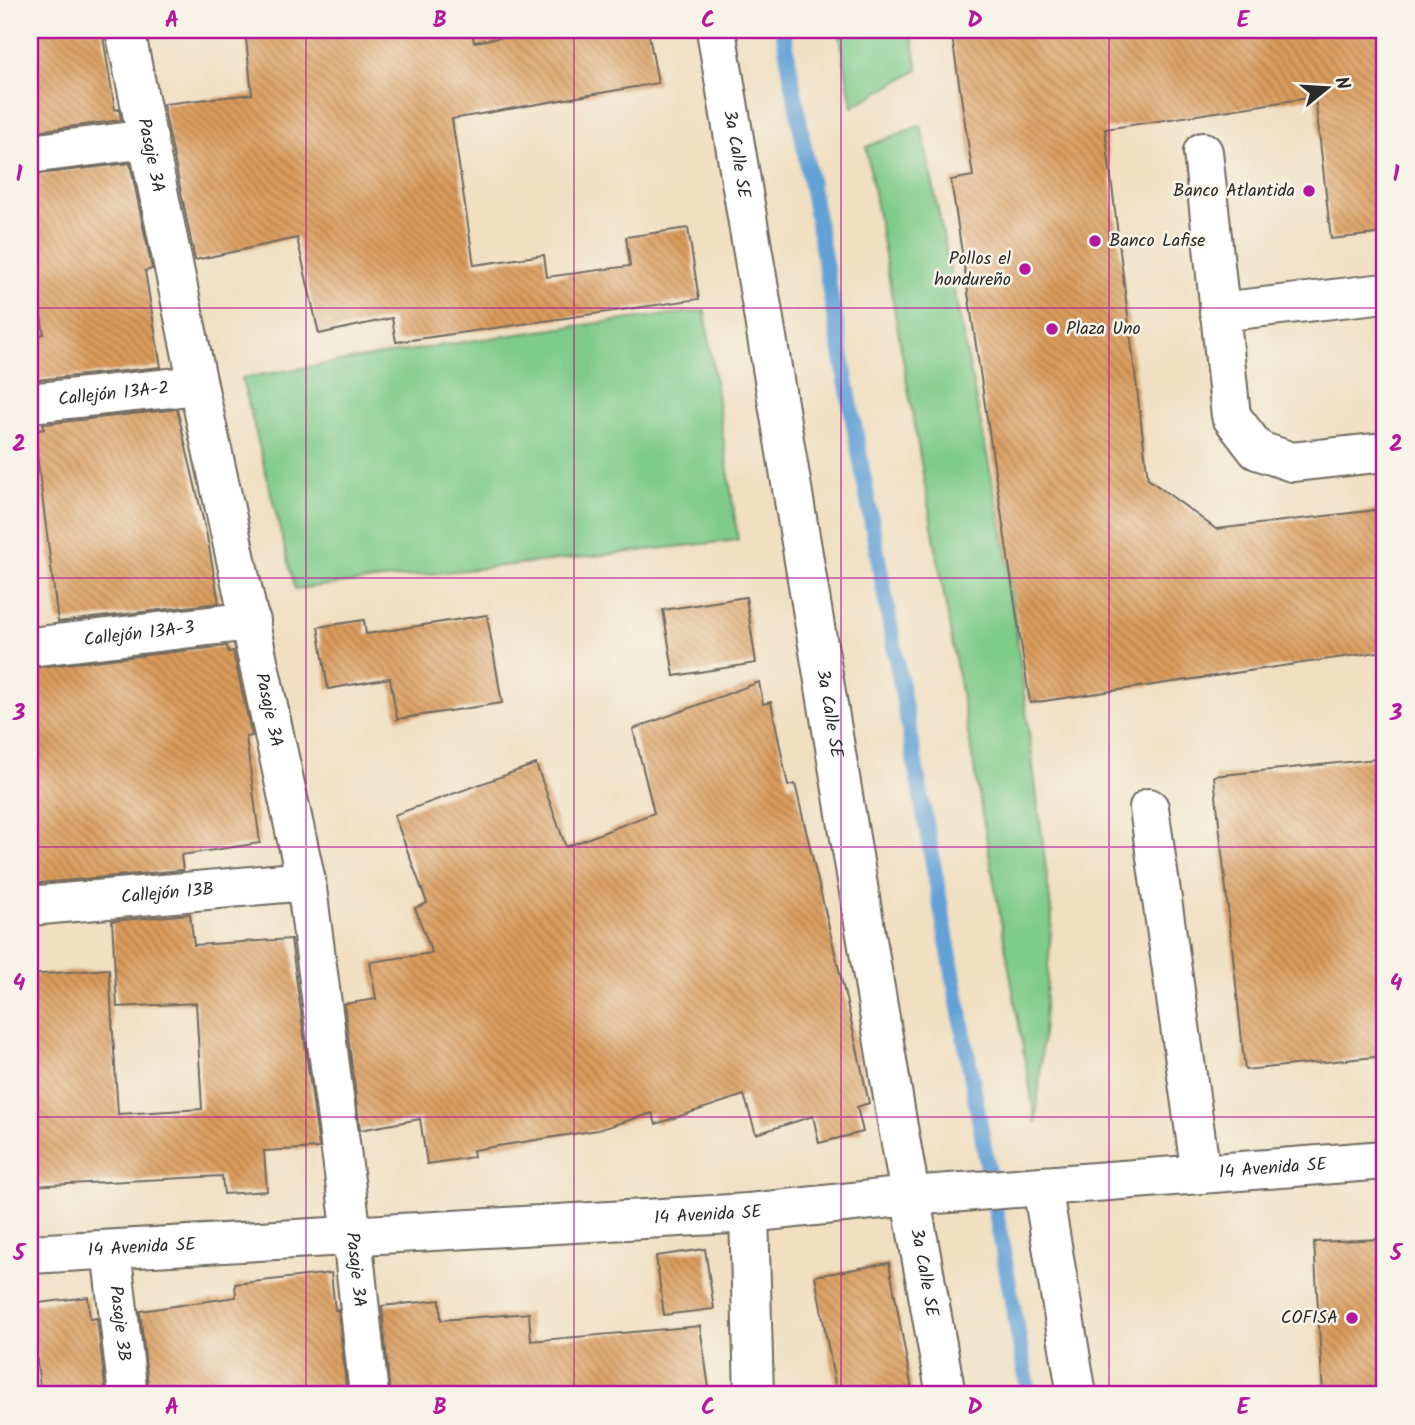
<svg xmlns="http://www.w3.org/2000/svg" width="1415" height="1425" viewBox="0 0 1415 1425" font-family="Kalam,sans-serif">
<defs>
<pattern id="building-back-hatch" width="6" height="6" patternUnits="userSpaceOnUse" patternTransform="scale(1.75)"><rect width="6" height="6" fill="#da9b5c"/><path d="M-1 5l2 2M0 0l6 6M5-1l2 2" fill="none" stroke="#b17f4c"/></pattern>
</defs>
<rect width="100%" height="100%" fill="#f7f3e8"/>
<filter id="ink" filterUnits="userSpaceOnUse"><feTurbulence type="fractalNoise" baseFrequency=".0143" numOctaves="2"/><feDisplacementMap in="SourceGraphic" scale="14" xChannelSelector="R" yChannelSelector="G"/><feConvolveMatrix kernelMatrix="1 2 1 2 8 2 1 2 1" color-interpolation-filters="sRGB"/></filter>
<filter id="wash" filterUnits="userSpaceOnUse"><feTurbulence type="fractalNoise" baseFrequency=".00686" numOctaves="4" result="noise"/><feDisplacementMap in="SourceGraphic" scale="28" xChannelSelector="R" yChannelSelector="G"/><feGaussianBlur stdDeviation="1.57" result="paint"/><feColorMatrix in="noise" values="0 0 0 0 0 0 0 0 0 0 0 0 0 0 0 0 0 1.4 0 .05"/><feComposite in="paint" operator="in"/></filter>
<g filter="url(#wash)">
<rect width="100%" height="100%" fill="#f0dfc1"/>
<!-- grass -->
<path fill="#7fcb8a" stroke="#557b5a" stroke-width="2" d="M839,30H911L918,70L852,107Z
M921,125L1006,550L1052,917L1036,1123L866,147Z
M705,311L738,540L295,589L242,378C396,353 550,326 705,311Z"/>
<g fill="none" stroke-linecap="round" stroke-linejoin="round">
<!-- stream -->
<path stroke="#62a1d5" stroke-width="16" d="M783,30L989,1174
M995,1207L1029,1395"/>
</g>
<g id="blocks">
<!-- building -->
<path fill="url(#building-back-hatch)" d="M30,30H102L115,110L119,109L121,120L30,132Z
M245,30H472L474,42L545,30H648L658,83L452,119L474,265L544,255L547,277L630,266L626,237L688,228L699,299L396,342L392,318L319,334L297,238L195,260L163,104L252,94Z
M951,30H1385V233L1331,239L1315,97L1105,129L1148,479L1216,529L1385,509V651L1030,703L951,180L973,176Z
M130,163L152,269L145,271L161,367L36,380L30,337L44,334L30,253V175Z
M177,409L207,536L219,603L58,622L34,431L44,429L43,424Z
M746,597L756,663L674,676L663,610Z
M487,615L502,703L397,719L390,678L328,689L318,627L364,620L366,634Z
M227,646L228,652L233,651L252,736L246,737L260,843L181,855L183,870L30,884V668Z
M759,682L763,704L771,702L788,786L795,784L850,1016L869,1103L857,1107L863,1132L819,1143L813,1116L756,1134L744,1095L656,1124L652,1113L598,1130L473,1150L474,1157L427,1164L420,1119L360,1130L344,1004L376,999L370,962L432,953L415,908L427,903L394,815L536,764L566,847L654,813L633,729Z
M1385,758V1056L1245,1070L1214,776Z
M190,914L194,945L291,939L319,1148L264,1151L267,1191L224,1194L222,1176L30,1186V975L109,969L118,1114L202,1109L196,1003L117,1007L112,921Z
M1385,1239V1394L1323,1395L1314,1242Z
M705,1249L714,1309L664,1315L656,1256Z
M889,1263L913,1395H837L815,1276Z
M331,1273L335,1310H338L347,1395H149L140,1311L236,1297L235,1284Z
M88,1297L90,1319L97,1318L106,1395H41L30,1304Z
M440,1300L441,1320L529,1313L531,1341L700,1326L710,1395H390L382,1306Z"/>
</g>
</g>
<g filter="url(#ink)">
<use href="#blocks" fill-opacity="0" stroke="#706a60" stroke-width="2"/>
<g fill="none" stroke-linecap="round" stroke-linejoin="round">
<!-- minor casing -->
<g stroke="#706a60" stroke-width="42">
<g id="minor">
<path id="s1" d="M125,30L198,385L306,881L352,1235L369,1395"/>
<path id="s2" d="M716,30L898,1127L946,1395"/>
<path d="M1203,152L1231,416L1257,450L1292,462L1385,452"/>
<path d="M30,154L148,139"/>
<path d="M1219,312L1385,293"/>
<path id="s3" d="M30,403L198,385"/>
<path id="s4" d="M30,647L251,621"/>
<path d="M1149,808L1201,1174"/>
<path id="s5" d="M30,906L306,881"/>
<path d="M1042,1186L1077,1395"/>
<path d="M749,1213L754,1395"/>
<path id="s6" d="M111,1250L128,1395"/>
<path id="s7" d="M30,1254L749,1213L910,1196L1385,1160"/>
</g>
</g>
<!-- minor -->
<use href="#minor" stroke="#fff" stroke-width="38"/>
</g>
</g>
<!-- grid -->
<path fill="none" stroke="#b5179e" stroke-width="2" stroke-opacity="0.55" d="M306,30V1395M574,30V1395M841,30V1395M1109,30V1395M30,308H1385M30,578H1385M30,847H1385M30,1117H1385"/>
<!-- markers -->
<g fill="#b5179e" stroke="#f7f3e8" stroke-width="2.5">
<circle cx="1309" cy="191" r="7"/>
<circle cx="1095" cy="241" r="7"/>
<circle cx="1025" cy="269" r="7"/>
<circle cx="1052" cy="329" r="7"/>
<circle cx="1352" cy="1318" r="7"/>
</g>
<g text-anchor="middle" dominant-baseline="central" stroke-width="5" stroke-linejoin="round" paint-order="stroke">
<!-- street labels -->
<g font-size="18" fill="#2b2b2b" stroke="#f7f3e8">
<text stroke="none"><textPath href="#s2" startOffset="126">3a Calle SE</textPath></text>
<text stroke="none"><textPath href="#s1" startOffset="128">Pasaje 3A</textPath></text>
<text stroke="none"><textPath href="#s3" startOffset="84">Callejón 13A-2</textPath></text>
<text stroke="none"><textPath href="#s4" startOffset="110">Callejón 13A-3</textPath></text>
<text stroke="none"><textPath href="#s1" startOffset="695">Pasaje 3A</textPath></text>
<text stroke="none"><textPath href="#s2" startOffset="693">3a Calle SE</textPath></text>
<text stroke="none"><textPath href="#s5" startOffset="138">Callejón 13B</textPath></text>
<text stroke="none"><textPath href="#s7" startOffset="1246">14 Avenida SE</textPath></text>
<text stroke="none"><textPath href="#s7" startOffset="679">14 Avenida SE</textPath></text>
<text stroke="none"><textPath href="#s7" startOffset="112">14 Avenida SE</textPath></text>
<text stroke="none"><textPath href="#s1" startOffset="1262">Pasaje 3A</textPath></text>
<text stroke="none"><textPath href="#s2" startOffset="1260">3a Calle SE</textPath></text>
<text stroke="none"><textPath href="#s6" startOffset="74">Pasaje 3B</textPath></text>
</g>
<!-- poi labels -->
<g font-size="18" fill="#2b2b2b" stroke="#f7f3e8" text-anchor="end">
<text x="1295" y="191">Banco Atlantida</text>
<text x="1109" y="241" text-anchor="start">Banco Lafise</text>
<text x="1011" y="259">Pollos el<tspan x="1011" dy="21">hondureño</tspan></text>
<text x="1066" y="329" text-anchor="start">Plaza Uno</text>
<text x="1338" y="1318">COFISA</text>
</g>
</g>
<!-- margin -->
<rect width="1415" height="1425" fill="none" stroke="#f7f3e8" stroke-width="77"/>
<!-- north arrow -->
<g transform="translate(1327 88) rotate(72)" stroke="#f7f3e8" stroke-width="5" paint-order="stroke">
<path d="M0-5L12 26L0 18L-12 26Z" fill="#2b2b2b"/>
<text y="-10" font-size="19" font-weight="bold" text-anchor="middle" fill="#2b2b2b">N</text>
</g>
<rect x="38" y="38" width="1338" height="1348" fill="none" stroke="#b5179e" stroke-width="2.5"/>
<g font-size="23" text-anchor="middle" font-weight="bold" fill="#b5179e">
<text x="172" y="27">A</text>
<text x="440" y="27">B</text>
<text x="708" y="27">C</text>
<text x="975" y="27">D</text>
<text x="1243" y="27">E</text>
<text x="19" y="181">1</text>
<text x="1396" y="181">1</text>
<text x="19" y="451">2</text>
<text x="1396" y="451">2</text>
<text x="19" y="720">3</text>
<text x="1396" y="720">3</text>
<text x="19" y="990">4</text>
<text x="1396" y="990">4</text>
<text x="19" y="1260">5</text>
<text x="1396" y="1260">5</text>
<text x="172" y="1414">A</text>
<text x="440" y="1414">B</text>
<text x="708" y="1414">C</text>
<text x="975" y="1414">D</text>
<text x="1243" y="1414">E</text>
</g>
</svg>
